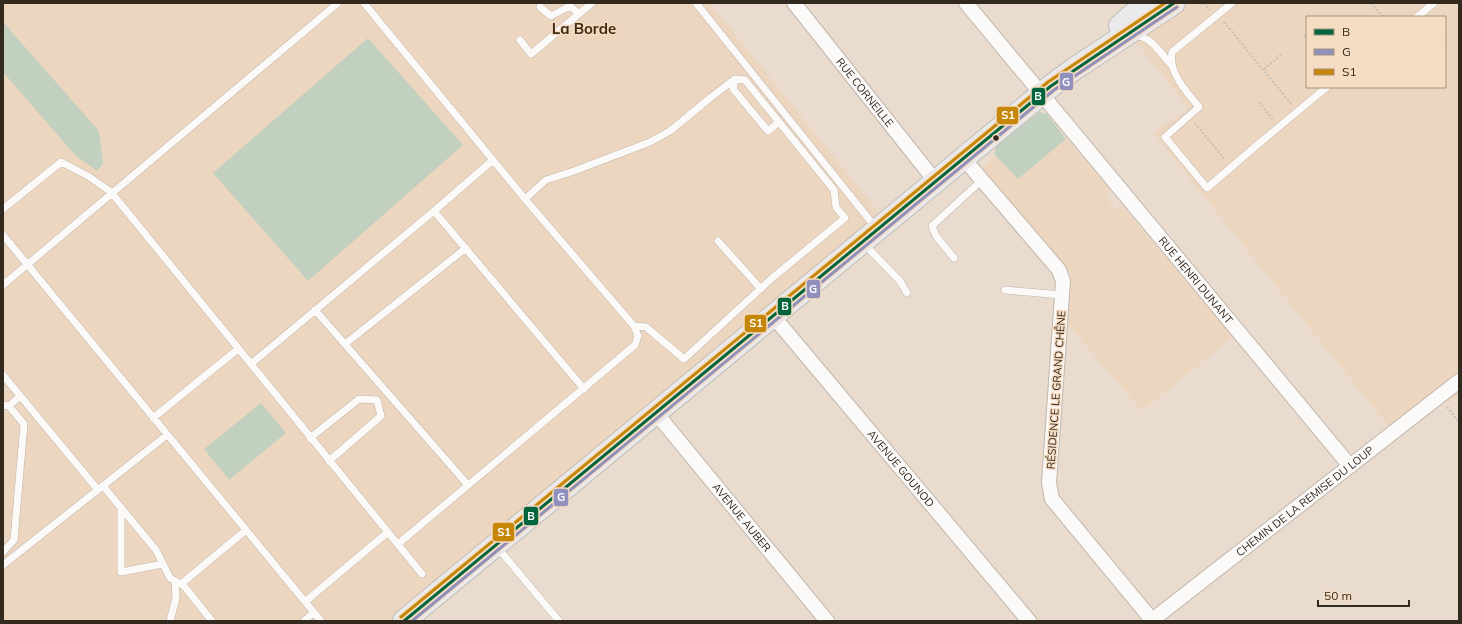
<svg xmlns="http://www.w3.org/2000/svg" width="1462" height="624" viewBox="0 0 1462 624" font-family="Mulish,sans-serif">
<rect width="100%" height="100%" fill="#e9dcce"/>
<!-- built -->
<path fill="#edd6bf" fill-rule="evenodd" d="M3,3H710L887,222L397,621H3Z
M1174,3H1459V395L1449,403L1439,398L1398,438L1153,133L1189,108L1134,40ZM1307,17H1445V87H1307Z
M1066,139L1111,191L1105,197L1116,210L1121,205L1233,337L1142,411L1066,322L1071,273L982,169L995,155L1018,179Z"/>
<!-- green -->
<path fill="#c2d1bf" d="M3,22L99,131L103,164L97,171L75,155L3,72Z
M368,38L463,145L308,281L213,173Z
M1039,112L1047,114L1066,139L1018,179L995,155V147Z
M261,403L286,433L229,480L204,449Z"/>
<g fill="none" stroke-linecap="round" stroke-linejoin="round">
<!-- service casing -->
<g stroke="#c0b6ab" stroke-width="8">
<path id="service" d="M364,3L525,199L634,326L638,336L635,345L398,544
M696,3L876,228
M1232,3L1172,52C1168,73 1187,92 1199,107L1165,137L1207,188L1263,140L1327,87
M540,7L551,16L570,6L579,14
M1417,17L1434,3
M1133,36C1149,33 1163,56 1172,66
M520,40L531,54L592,3
M525,199L546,180L574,171L650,142L670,131L710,98L735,79L745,80L779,122L768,131L733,89L735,79
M3,209L61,162L88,176L111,192L422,574
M434,211L584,389
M3,235L321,621
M718,241L761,289
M864,244L900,281L907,293
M954,258L936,236L932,226L982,180
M3,285L338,3
M1005,290L1062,295
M315,310L468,485
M634,326L646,327L684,359L771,279L845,218L836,207L834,190L779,122
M345,344L466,248
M251,364L434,211L493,160
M3,375L98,490
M3,405L9,406L24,424L14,540L3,552
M9,406L20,396
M153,418L238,349
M310,438L359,399L377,400L381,416L329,461
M103,486L156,550L170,578L184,586L212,621
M121,507V572L163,564
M497,547L559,621
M3,565L167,435
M181,584L246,530
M306,601L388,532
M170,621L176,598L175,581
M304,621L314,612"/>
</g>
<!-- minor casing -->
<g stroke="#c0b6ab" stroke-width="16">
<g id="minor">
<path id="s1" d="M794,3L936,182"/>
<path id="s2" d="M966,3L1350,466"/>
<path d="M964,159L1059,270L1063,281L1049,483L1052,499L1152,620"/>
<path id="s3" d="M773,316L1029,621"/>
<path id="s4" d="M656,413L827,621"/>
<path id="s5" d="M1151,621L1459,381"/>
</g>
</g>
<!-- primary casing -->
<g stroke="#c2bcb4" stroke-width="24">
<path id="primary" d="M1120,26L1146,3
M404,621L1051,86L1074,69L1174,3"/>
</g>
<!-- path -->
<path stroke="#c4bfba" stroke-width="2" stroke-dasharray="2 2" stroke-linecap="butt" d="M1204,3L1210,10
M1371,3L1383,17
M1224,22L1292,105
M1304,37L1307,34
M1445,39L1447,41L1445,42
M1264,69L1282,54
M1396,87H1399
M1259,102L1273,120
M1195,123L1225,160
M1447,407L1459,422"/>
<!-- service -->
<use href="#service" stroke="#fcfaf8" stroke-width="7"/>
<!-- minor -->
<use href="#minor" stroke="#fcfaf8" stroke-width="14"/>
<!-- primary -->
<use href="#primary" stroke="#eaeaed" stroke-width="22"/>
<!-- bus-1 casing -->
<g stroke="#f5dcc2" stroke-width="6">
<path id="bus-1" d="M404,621L1051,86L1174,3"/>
</g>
<!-- bus-2 casing -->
<g stroke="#f5dcc2" stroke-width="6">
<path id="bus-2" d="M412,621L1054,90L1177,7"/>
</g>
<!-- bus-3 casing -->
<g stroke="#f5dcc2" stroke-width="6">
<path id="bus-3" d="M401,617L1048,82L1165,3"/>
</g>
<!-- bus-1 -->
<use href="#bus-1" stroke="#00643c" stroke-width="3"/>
<!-- bus-2 -->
<use href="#bus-2" stroke="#9090bc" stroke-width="3"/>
<!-- bus-3 -->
<use href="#bus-3" stroke="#c68708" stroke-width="3"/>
</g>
<!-- markers -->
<circle fill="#32291f" stroke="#f5dcc2" stroke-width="1.5" cx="996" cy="138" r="3.5"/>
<g text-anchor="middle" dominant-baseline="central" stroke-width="3" stroke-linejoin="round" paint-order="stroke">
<!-- street labels -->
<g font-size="11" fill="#32291f" stroke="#f5dcc2">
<text stroke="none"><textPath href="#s1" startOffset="114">RUE CORNEILLE</textPath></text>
<text stroke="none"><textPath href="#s2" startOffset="360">RUE HENRI DUNANT</textPath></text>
<text transform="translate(1056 390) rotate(-86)">RÉSIDENCE LE GRAND CHÊNE</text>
<text stroke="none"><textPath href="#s3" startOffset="199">AVENUE GOUNOD</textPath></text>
<text stroke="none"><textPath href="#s5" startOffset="195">CHEMIN DE LA REMISE DU LOUP</textPath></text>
<text stroke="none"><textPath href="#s4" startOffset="135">AVENUE AUBER</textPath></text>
</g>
<!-- district labels -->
<g font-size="15" font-weight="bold" fill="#3c2913" stroke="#f5dcc2">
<text x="584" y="28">La Borde</text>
</g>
</g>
<g stroke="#f5dcc2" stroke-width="1.5">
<rect x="1059" y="72" width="15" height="19" rx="4" fill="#9090bc"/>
<rect x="1031" y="87" width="15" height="19" rx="4" fill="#00643c"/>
<rect x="996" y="106" width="23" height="19" rx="4" fill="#c68708"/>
<rect x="806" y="279" width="15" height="20" rx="4" fill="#9090bc"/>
<rect x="777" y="297" width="15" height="19" rx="4" fill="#00643c"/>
<rect x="744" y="314" width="23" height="19" rx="4" fill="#c68708"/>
<rect x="553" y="488" width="16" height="19" rx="4" fill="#9090bc"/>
<rect x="523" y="506" width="16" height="20" rx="4" fill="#00643c"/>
<rect x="492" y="522" width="23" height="20" rx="4" fill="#c68708"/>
</g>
<g font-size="11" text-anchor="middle" font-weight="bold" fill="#fff">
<text x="1066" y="86">G</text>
<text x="1038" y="100">B</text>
<text x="1008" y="119">S1</text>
<text x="813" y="293">G</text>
<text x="785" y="310">B</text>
<text x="756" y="327">S1</text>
<text x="561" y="501">G</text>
<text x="531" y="520">B</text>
<text x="504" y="536">S1</text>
</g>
<!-- border -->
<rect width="1462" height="624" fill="none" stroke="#32291f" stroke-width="8"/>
<!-- legend -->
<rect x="1306" y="16" width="140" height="72" fill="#f5dcc2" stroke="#a79481"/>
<rect x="1314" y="29" width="20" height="6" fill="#00643c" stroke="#a79481"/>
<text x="1342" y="36" font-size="12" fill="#32291f">B</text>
<rect x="1314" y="49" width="20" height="6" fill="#9090bc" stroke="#a79481"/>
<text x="1342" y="56" font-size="12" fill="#32291f">G</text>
<rect x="1314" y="69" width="20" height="6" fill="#c68708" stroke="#a79481"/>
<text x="1342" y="76" font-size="12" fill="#32291f">S1</text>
<!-- scale -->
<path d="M1318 600v6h91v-6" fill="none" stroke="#32291f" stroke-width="2"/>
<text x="1324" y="600" font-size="12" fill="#32291f" stroke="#f5dcc2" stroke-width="3" paint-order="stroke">50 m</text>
</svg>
